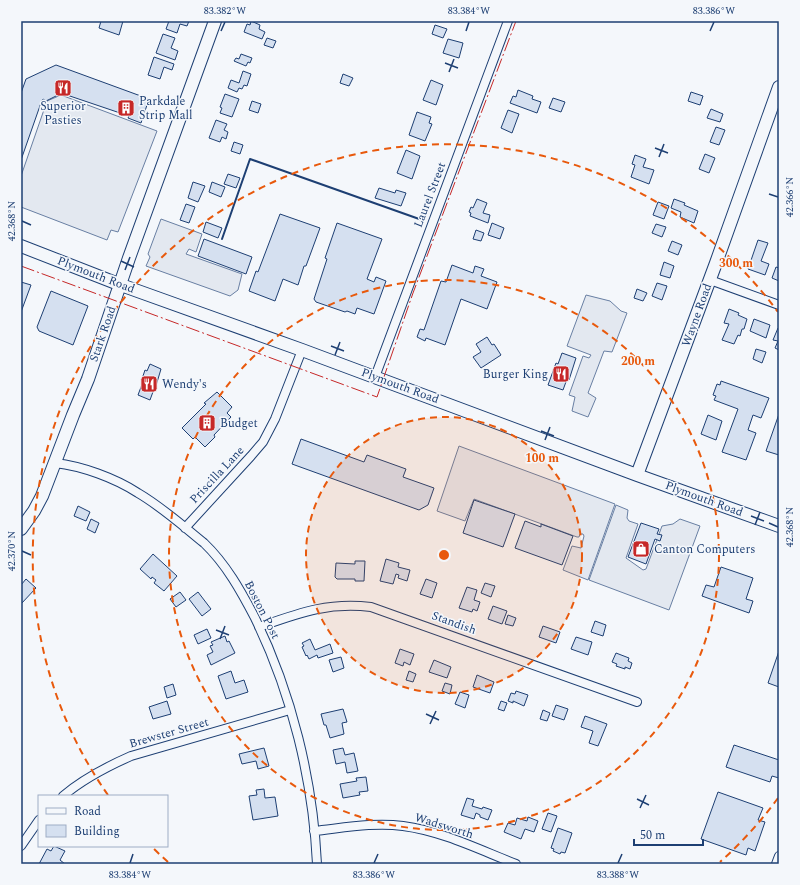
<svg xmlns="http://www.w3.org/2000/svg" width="800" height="885" viewBox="0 0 800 885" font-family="Spectral,serif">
<rect width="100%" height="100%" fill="#f4f7fb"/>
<!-- parking -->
<path fill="#e3e8f0" stroke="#687fa3" d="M61,95L157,131L118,232L111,230L107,240L21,207V176L47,101Z
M161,219L202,234L196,252L189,249L186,254L242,274L238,290L230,296L146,266L150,257L148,254Z
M586,295L610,301L621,311L627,313L612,352L604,351L588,393L596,398L588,417L572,411L575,397L569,395L583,356L589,358L591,355L567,346Z
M459,446L615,504L588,580L563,570L572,546L581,548L584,536L583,534H580L579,537H577L474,499L465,521L437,511Z
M616,505L628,510L627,518L629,521L638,524L626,558L643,570L646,569L662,526L673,524L680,519L700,526L669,610L589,580Z"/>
<!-- building -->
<path fill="#d5e0f0" stroke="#1d3f73" d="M101,21H123L119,35L99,28Z
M169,21H189L187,26L180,24L177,33L166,29Z
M251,21L260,25L259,29L265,32L262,39L244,32L247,24L250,25Z
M435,25L447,29L443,38L432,34Z
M163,34L175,38L171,48L178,51L175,60L156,53Z
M267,38L276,41L273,48L264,45Z
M448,39L463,43L459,58L443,53Z
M241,54L252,58L250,63L248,62L246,66L234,61L236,58L239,59Z
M154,57L174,64L172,70L164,67L160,79L148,75Z
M56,65L149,99L141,123L128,118L129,116L58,92L57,93L58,95L46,101L43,99L42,100L21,160V93L26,79Z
M243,71L251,74L247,86L244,85L242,89L239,88L237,92L228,88L231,80L239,83Z
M343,74L353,78L349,86L340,83Z
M431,80L443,85L436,105L423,100Z
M518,90L533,96L532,99L541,102L537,113L510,103L513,96L516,97Z
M691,92L703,96L700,105L688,101Z
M225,94L239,99L232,117L220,113L222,108L220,107Z
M553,98L565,102L561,112L549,108Z
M252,101L261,104L258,113L249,110Z
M711,109L723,114L720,122L707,118Z
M508,110L519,114L512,133L501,128Z
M417,112L431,117L429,123L432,124L425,141L409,135Z
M216,120L227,124L224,130L228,132L226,139L222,137L220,142L209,138Z
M716,127L725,130L719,145L710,142Z
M234,142L243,145L240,154L231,151Z
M406,150L420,156L412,179L397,173Z
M705,154L715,158L709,173L699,169Z
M635,155L646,159L643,167L654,170L649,184L631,177L635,165L632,164Z
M228,174L240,178L236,188L224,184Z
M193,182L205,186L198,202L188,198Z
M212,182L225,187L221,197L209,192Z
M379,188L395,193L396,190L406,193L401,206L375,198Z
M477,199L487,203L483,213L490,215L488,223L470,216L471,213L469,212L471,207L473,208Z
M674,199L685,203L684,205L698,211L694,223L680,217L681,212L671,208Z
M658,202L669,206L664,219L653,215Z
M186,204L195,207L189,223L180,220Z
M280,214L320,228L306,266H304L298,285L283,279L275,301L249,291L256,271L258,272Z
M206,222L222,228L218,238L203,232Z
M337,223L382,239L367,279L374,282L376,277L386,281L374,314L357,308L355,314L347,311L345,312L316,302L314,299L327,259L325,258Z
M492,223L504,228L500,239L488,235Z
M656,224L666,227L662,237L652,233Z
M476,230L484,233L481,241L473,239Z
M204,239L252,257L246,274L198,256Z
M758,240L768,243L761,261L769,264L765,275L748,269Z
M672,241L682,245L678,255L668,251Z
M664,262L674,266L670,278L660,275Z
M452,265L473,273L475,266L484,269L481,276L497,282L487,309L461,299L445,345L426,338L425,341L417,337L420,329L424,330L441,281L446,282Z
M776,267L779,268V281L772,278Z
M21,282L31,285L21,312Z
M657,283L667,286L662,300L652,296Z
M637,289L647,293L643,301L634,298Z
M51,291L88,306L73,345L39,331L37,327Z
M729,309L739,313L738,315L747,319L744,329H742L740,336L738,335L734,344L722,340L729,324L724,323Z
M754,319L770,325L766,338L750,331Z
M778,328H779V350L775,348L778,341L773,340Z
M487,337L492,345L494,344L501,355L481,368L473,357L481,352L476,344Z
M756,349L766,352L762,363L753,359Z
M562,353L576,358L569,380L567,379L563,390L548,385L556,363L558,364Z
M150,364L161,369L155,389H154L150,400L138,395L144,379H142L145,370L147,371Z
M721,381L769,398L761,418L753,415L748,430L756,433L746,460L722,452L738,409L714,400L716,396L713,395L717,384L720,385Z
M217,392L232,407L227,413L231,417L214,435L215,437L205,447L195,437L193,439L182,428L206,404L204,403Z
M779,414V455L766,451Z
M708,415L722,421L716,440L701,434Z
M301,439L364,462L367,455L406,469L403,477L434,488L428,505L419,510L292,464Z
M474,500L515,514L503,547L463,533Z
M78,506L90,512L86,521L74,516Z
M91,519L99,523L95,533L87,529Z
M525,521L541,527V524L573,536L562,565L515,548Z
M641,523L659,529L657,534L662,535L660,541L655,539L646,564L628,557Z
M153,554L177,576L164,591L154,583L156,580L152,577L151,579L140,569Z
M386,559L399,563L398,567L410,570L407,581L398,578L399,575L396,574L393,584L380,581Z
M355,561H365L364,581H355V579H337L335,577L336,563L355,564Z
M721,567L753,578L746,599L753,601L749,613L702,596L706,585L714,587Z
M26,579L36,588L21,604V585Z
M426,579L437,583L432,598L420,594Z
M485,583L495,586L491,597L481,593Z
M467,587L477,590L474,600L480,602L477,611L473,609L472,612L459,608Z
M180,592L186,600L176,607L170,599Z
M198,592L211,609L202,616L189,599Z
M493,606L507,611L502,624L488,619Z
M508,615L516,618L513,626L505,624Z
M595,621L606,625L603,636L591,632Z
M543,626L560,632L556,643L539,637Z
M207,629L211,638L198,644L194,635Z
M225,636L227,642L229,641L235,653L211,665L207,655L213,652L210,646L213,645L211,642Z
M576,637L592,642L588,655L571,649Z
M310,639L315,650L330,644L333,653L318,658L317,655L309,659L307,655L306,656L302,647L304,646L302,643Z
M400,649L414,654L410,665L404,662L403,666L395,663Z
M779,651V687L768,683Z
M616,653L629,658L628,661L632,663L630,669L625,667V669L616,666L617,664L612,662Z
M341,657L344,668L333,672L329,660Z
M434,660L451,667L447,678L429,672Z
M231,671L235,683L244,680L248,692L226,699L218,676Z
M409,671L416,674L413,682L406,680Z
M477,675L494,682L490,693L473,687Z
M445,683L452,685L450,694L442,691Z
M173,684L176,695L167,698L164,687Z
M516,691L528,695L524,706L513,701V703L508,701L511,693L515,694Z
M460,692L469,695L465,708L455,704Z
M167,701L171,714L153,719L149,707Z
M501,701L507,703L504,711L498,709Z
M556,705L568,709L564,720L552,716Z
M343,709L347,722L342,723L344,734L330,738L326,725H324L321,714Z
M543,710L550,713L547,721L540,719Z
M585,716L607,724L598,746L589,743L593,731L581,727Z
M734,745L779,760V778L772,776L770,782L726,767Z
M264,748L269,766L258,769L256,761L242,764L239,754Z
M343,748L345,755L354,753L358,771L347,773L345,762L336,764L333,750Z
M366,777L368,791L359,792L360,795L343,798L340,784L357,781L356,778Z
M264,789L265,798L275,797L278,816L253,820L249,796L257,795L256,790Z
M718,792L763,808L758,820L765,822L755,851L748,848L746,855L701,839Z
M467,798L474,800L472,806L482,809L483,807L492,810L488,820L480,817V815L476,813L474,819L461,815Z
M548,813L557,816L551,832L542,829Z
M528,817L538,821L534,832L525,829L521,839L504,832L508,823L515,825L517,818L527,821Z
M558,828L572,833L565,853L561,852L560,854L553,851L554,849L551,848Z
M54,846L65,851L60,860L65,864H39L47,849L51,851Z"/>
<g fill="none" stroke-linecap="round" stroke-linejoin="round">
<!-- street casing -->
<g stroke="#1d3f73" stroke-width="10">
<path id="street" d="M710,280L779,305
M375,377L508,21
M55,463C82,466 115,478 138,493C162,507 183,526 204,543C226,564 241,591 255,618C292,694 313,780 317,864
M185,528L251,456L263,442L275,419L302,350
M259,627C299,613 327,602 371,607L637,702
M63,796C83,779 106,767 131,756L290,710
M314,831C343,828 374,822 403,826C442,831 480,850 516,864
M21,846L39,820
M776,864L779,856"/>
</g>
<!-- secondary casing -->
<g stroke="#1d3f73" stroke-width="14">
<path id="secondary" d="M21,246L121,285L302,350L637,475L779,526
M637,475L716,263L779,87
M21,529L34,511L42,496L73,415L88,379L129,258L215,21"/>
</g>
<!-- street -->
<use href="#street" stroke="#f4f7fb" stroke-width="8"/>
<!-- secondary -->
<use href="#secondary" stroke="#f4f7fb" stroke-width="12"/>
<!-- wall -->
<path stroke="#1d3f73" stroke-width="2" d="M222,239L250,159L422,220"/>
<!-- power -->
<path stroke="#c62828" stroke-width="1" stroke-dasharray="14 3 2 3" stroke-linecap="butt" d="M21,266L377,397L413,293L516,21"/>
</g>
<!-- ticks -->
<path fill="none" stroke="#1d3f73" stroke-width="1.5" d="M221,31L225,22M466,31L469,22M710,31L714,22M445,63L458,68M449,72L454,59M655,148L668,153M659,157L664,144M769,194L778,197M22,221L31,225M121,261L134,267M125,270L130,257M331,346L344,351M335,355L340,342M541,431L554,436M545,440L550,427M751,516L764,521M769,523L778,527M755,525L760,512M22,551L31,555M216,630L229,635M220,639L225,626M426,714L439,720M430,724L436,711M637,799L649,805M640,808L646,795M130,863L133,854M374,863L378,854M618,863L622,854"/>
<!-- distance rings -->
<circle cx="444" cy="555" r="138" fill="#e8590c" fill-opacity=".12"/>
<g fill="none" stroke="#e8590c" stroke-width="2" stroke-dasharray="7 5">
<circle cx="444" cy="555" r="138"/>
<circle cx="444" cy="555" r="275"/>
<path d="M778 798A413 413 0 0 1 720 862M168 862A413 413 0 0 1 152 847M108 795A413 413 0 0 1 778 312"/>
</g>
<!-- icons -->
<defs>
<g id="restaurant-square" transform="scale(0.9)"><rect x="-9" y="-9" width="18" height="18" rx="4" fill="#c62828" stroke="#f4f7fb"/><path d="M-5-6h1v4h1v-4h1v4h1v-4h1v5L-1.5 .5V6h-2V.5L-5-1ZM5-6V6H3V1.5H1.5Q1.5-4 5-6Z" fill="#fff"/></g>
<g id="building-square" transform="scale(0.9)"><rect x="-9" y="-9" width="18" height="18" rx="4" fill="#c62828" stroke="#f4f7fb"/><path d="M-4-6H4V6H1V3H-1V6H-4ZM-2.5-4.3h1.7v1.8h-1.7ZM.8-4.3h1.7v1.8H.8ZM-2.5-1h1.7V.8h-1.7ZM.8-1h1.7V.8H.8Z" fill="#fff"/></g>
<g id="shop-square" transform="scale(0.9)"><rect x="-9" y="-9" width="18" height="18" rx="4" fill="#c62828" stroke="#f4f7fb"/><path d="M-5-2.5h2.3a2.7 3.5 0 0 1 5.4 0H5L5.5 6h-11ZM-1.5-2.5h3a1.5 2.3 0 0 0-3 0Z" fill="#fff"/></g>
</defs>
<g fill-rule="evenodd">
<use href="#restaurant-square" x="63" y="88"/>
<use href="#building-square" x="126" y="108"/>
<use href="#restaurant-square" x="561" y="374"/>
<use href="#restaurant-square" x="149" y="384"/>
<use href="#building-square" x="207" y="423"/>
<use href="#shop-square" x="641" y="549"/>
</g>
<g text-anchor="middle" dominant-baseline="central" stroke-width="3" stroke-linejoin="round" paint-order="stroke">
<!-- poi labels -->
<g font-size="12" fill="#1d3f73" stroke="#f4f7fb" text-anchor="start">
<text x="139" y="101">Parkdale<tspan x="139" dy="14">Strip Mall</tspan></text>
<text x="63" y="106" text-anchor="middle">Superior<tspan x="63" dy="14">Pasties</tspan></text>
<text x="548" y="374" text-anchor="end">Burger King</text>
<text x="162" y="384">Wendy's</text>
<text x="220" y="423">Budget</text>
<text x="654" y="549">Canton Computers</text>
</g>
<!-- street labels -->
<g font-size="12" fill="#1d3f73" stroke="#f4f7fb">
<text transform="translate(430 195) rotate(-69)">Laurel Street</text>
<text transform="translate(96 275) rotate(21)">Plymouth Road</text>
<text transform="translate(697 315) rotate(-70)">Wayne Road</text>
<text transform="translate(103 334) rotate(-71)">Stark Road</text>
<text transform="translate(400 386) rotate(20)">Plymouth Road</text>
<text transform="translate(217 475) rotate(-47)">Priscilla Lane</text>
<text transform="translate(704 499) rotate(20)">Plymouth Road</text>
<text transform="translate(262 610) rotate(63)">Boston Post</text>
<text transform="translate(454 623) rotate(20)">Standish</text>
<text transform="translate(169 733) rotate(-16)">Brewster Street</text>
<text transform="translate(444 826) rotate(17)">Wadsworth</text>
</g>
</g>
<circle cx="444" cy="555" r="6" fill="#e8590c" stroke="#f4f7fb" stroke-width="2"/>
<g font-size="12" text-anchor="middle" font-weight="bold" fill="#e8590c" stroke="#f4f7fb" stroke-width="3" stroke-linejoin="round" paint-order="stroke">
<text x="736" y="267">300 m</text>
<text x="638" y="365">200 m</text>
<text x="542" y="462">100 m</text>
</g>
<!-- border -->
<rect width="800" height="885" fill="none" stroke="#f4f7fb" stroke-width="44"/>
<!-- legend -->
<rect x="38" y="795" width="130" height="52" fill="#f4f7fb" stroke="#9eadc5"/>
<rect x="46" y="808" width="20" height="6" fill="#f4f7fb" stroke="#9eadc5"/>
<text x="74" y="815" font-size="12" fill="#1d3f73">Road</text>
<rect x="46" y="825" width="20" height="12" fill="#d5e0f0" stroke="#9eadc5"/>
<text x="74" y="835" font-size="12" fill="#1d3f73">Building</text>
<!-- scale -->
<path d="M634 839v6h69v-6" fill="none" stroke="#1d3f73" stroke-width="2"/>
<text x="640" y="839" font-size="12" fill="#1d3f73" stroke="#f4f7fb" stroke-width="3" paint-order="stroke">50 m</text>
<rect x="22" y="22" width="756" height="841" fill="none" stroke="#1d3f73" stroke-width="1.5"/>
<g font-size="10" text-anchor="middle" fill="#1d3f73">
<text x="225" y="14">83.382°W</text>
<text x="469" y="14">83.384°W</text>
<text x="714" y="14">83.386°W</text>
<text transform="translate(789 197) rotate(-90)" y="4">42.366°N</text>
<text transform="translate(11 221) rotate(-90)" y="4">42.368°N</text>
<text transform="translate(789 527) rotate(-90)" y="4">42.368°N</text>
<text transform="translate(11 551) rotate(-90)" y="4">42.370°N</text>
<text x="130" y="878">83.384°W</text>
<text x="374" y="878">83.386°W</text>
<text x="618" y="878">83.388°W</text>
</g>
</svg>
